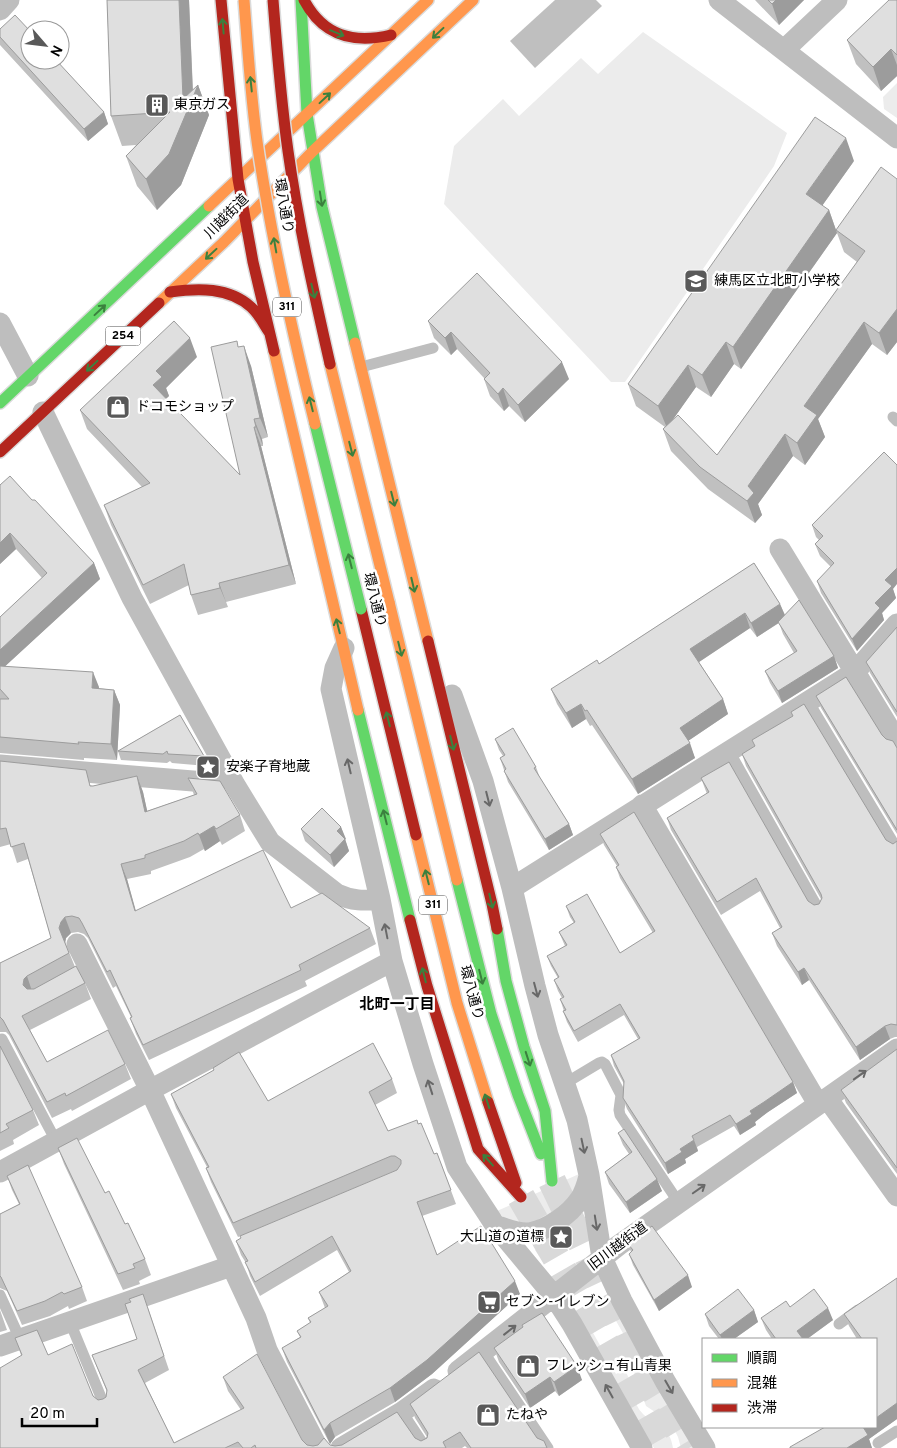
<svg xmlns="http://www.w3.org/2000/svg" width="897" height="1448" viewBox="0 0 897 1448" font-family="Overpass,'Noto Sans JP',sans-serif">
<rect width="100%" height="100%" fill="#fff"/>
<!-- green -->
<path fill="#ececec" d="M643,32L787,133L774,166L625,382H611L444,204L454,146L503,99L519,116L581,58L598,74Z
M897,83V118L884,109L883,97Z
M579,1174L575,1194C551,1214 526,1241 497,1211Z
M583,1215L584,1222L566,1236L562,1233L557,1237L560,1240L539,1256L535,1250Z
M613,1304L696,1448H681L678,1437L672,1425L667,1420L646,1406L631,1364L639,1361L608,1307Z
M587,1322L616,1374L624,1370L627,1374C633,1388 632,1403 643,1414C656,1427 670,1426 673,1448H654L583,1325Z"/>
<!-- water -->
<path fill="#bfbfbf" d="M555,0H596L602,6L535,68L510,41Z"/>
<g fill="none" stroke-linecap="round" stroke-linejoin="round">
<!-- primary-tunnel -->
<path stroke="#d9d9d9" stroke-width="28" stroke-dasharray="28 14" stroke-linecap="butt" d="M552,1181L645,1375L689,1448
M521,1197L666,1448"/>
<!-- fast casing -->
<g stroke="#dbdbdb" stroke-width="14">
<path id="fast" d="M301,0L307,114L322,207L355,343
M0,403L209,206
M358,710L410,920
M457,880L491,1014L518,1095L541,1154
M497,929L506,981L524,1047L545,1111L552,1181"/>
</g>
<!-- slow casing -->
<g stroke="#dbdbdb" stroke-width="14">
<path id="slow" d="M209,206L428,0
M159,303L224,242L313,151L473,0
M355,343L428,641
M274,351L358,710
M389,602L457,880
M416,835L457,1003L488,1102"/>
</g>
<!-- jam casing -->
<g stroke="#dbdbdb" stroke-width="14">
<path id="jam" d="M221,0L238,179L253,262L274,351
M304,0C323,36 353,44 391,35
M170,292C198,288 229,287 251,307C259,314 263,323 269,332
M0,452L159,303
M361,609L416,835
M428,641L492,904L497,929
M410,920L427,986L478,1149L521,1197
M488,1102L516,1183"/>
</g>
<!-- lane -->
<path stroke="#bebebe" stroke-width="11" d="M361,367L433,348
M893,417L897,421
M808,701L897,849
M729,751L819,910
M2,1039L56,1141
M564,1084L599,1063L602,1062L605,1064L621,1095L619,1110L620,1115L679,1203
M0,1295L20,1339
M70,1322L105,1407
M839,1324L858,1310
M483,1351L548,1448
M402,1412L426,1448
M878,1443L897,1431"/>
<!-- street -->
<path stroke="#bebebe" stroke-width="21" d="M719,0L897,138
M0,10L9,0
M784,50L837,0
M0,323L28,376
M43,412L132,598L235,785L270,842L337,894C352,901 364,901 380,899
M780,549L897,741
M344,648L335,668L331,689L380,899L392,961L423,1064L457,1167L495,1225L554,1296L572,1324L642,1448
M452,695L483,781L512,888L535,986L548,1035L577,1120L589,1175L602,1258L622,1301L665,1381L705,1448
M0,765L217,783
M642,805L818,1104
M512,888L855,672L897,624
M77,944L150,1090L256,1318L267,1350L318,1448
M827,1098L897,1196
M0,1172L150,1090L392,961
M495,1225C506,1229 517,1234 529,1233C548,1230 570,1214 580,1199C585,1192 587,1184 589,1176
M0,1346L231,1266
M458,1371L619,1245L897,1049
M341,1448L402,1412L434,1389"/>
<!-- fast -->
<use href="#fast" stroke="#63d668" stroke-width="11"/>
<!-- slow -->
<use href="#slow" stroke="#ff974d" stroke-width="11"/>
<!-- jam -->
<use href="#jam" stroke="#b3261e" stroke-width="11"/>
<!-- fast-bridge casing -->
<g stroke="#dbdbdb" stroke-width="14" stroke-linecap="butt">
<path id="fast-bridge" d="M315,424L361,609"/>
</g>
<!-- slow-bridge casing -->
<g stroke="#dbdbdb" stroke-width="14" stroke-linecap="butt">
<path id="slow-bridge" d="M244,0C248,52 251,104 259,155C273,246 293,335 315,424
M330,364L389,602"/>
</g>
<!-- jam-bridge casing -->
<g stroke="#dbdbdb" stroke-width="14" stroke-linecap="butt">
<path id="jam-bridge" d="M273,0C277,51 281,101 288,151C298,223 314,293 330,364"/>
</g>
<!-- fast-bridge -->
<use href="#fast-bridge" stroke="#63d668" stroke-width="11"/>
<!-- slow-bridge -->
<use href="#slow-bridge" stroke="#ff974d" stroke-width="11"/>
<!-- jam-bridge -->
<use href="#jam-bridge" stroke="#b3261e" stroke-width="11"/>
</g>
<!-- wall -->
<path fill="#c0c0c0" fill-rule="evenodd" d="M107,0H189L193,90L198,85L209,115L181,185L157,210L137,186L126,156L136,145L122,146L111,116Z
M755,0H804L779,25Z
M897,0V76L881,91L856,64L847,40Z
M0,29L104,112L108,124L88,141L0,45Z
M854,161L822,206L829,210L836,230L897,179V342L887,355L872,344L818,419L825,437L805,465L793,456L758,504L762,515L755,523L708,489L671,451L663,429L665,427L636,406L628,384ZM837,233L844,252L857,262L717,455L671,422L696,387L711,397L734,364L741,369Z
M428,321L569,379L525,422L509,406L504,411L490,396L484,379V378L457,349L451,355L434,338Z
M239,347L251,366L268,437L262,439L263,446H261L296,584L226,602L228,607L198,615L191,595L189,585L150,604L111,525L104,505L142,487L87,429L80,410L197,357L166,388L169,396L166,399L240,475Z
M0,485L32,500L94,563L100,579L5,666L99,687L98,688L114,690L120,705L117,760L84,758V760L0,753V617L42,578L16,549L0,564Z
M812,525L893,589L896,598L882,613L884,620L857,651L821,593L817,581L831,567L820,556L815,544L819,540L816,537Z
M754,563L780,604L785,615L834,656L838,668L782,703L770,683L765,671L794,653L783,634L779,623L757,637L750,628L699,662L723,699L728,714L688,741L695,758L638,794L592,725L590,726L586,719L572,728L557,704L551,689L599,664Z
M897,627V717L870,673L866,662Z
M816,696L882,735L897,748V834L821,708Z
M791,712L886,840L893,844L897,841V1037H895L890,1039L860,1060L809,980L802,985L777,946L772,933L780,928L760,891L721,915L671,830L667,818L707,794L701,778L808,901L814,905L819,904L821,899L746,766L742,754L754,746L752,740L792,716Z
M180,715L204,756L207,766L172,763L170,761L167,763L121,760L118,751Z
M495,739L536,767L540,778L569,824L573,835L549,850L508,782L500,758L503,756L499,750Z
M0,761L93,786L137,776L143,792L147,811L194,795L188,778L240,815L245,831L222,845L220,841L205,851L204,849L190,857L151,871V874L127,879L136,911L291,908L370,928L376,944L305,981L307,986L149,1060L136,1034L130,1018L131,1017L116,986L113,988L88,938L84,934L78,932L71,933L66,938L65,942L75,967L85,983L91,999L30,1030L47,1062L125,1064L131,1079L72,1111L71,1109L52,1118L9,1035L6,1032H0V963L51,938L28,859L17,863L11,844L0,847Z
M341,827L349,851L334,867L305,841L301,829Z
M600,834L793,1082L797,1093L768,1112L755,1122L756,1125L740,1135L734,1126L697,1147L698,1151L685,1159L686,1163L668,1174L627,1109L623,1098L624,1084L614,1066L611,1055L638,1039L624,1015L578,1042L567,1022L563,1011H564L560,999L562,998L558,991L554,980L558,978L551,966L547,956L565,946L559,932L574,923L570,917L566,906L620,953L653,933L620,878L616,867L617,866L604,845Z
M0,1046L33,1110L39,1125L13,1140L14,1144L0,1151Z
M897,1049V1174L846,1103L841,1090Z
M213,1068L268,1101L392,1079L397,1093L375,1105L388,1131L434,1154L437,1153L456,1204L422,1216L437,1255L520,1294L432,1374L395,1402L335,1437L330,1444L287,1362L282,1348L300,1337L297,1331L310,1323L308,1318L325,1308L319,1292L349,1272L337,1250L260,1296L250,1276L246,1263L241,1255L236,1241L397,1170L238,1237L211,1182L206,1168L207,1167L176,1108L171,1094L214,1070Z
M618,1133L662,1191L630,1213L609,1184L605,1172L629,1154L623,1145Z
M58,1148L105,1193L125,1224L145,1259L151,1275L139,1281L140,1284L123,1290L64,1164Z
M7,1176L82,1287L87,1301L69,1309L68,1306L50,1316L22,1325L7,1291L0,1288V1214L19,1204L12,1190Z
M628,1244L692,1287L659,1311L633,1265L629,1254L631,1252Z
M897,1278V1419L869,1439L872,1448H790L876,1427V1339H857L849,1326L844,1314Z
M790,1307L833,1320L807,1339H772L766,1330L761,1318Z
M148,1308L169,1370L145,1383L174,1443L241,1410L228,1391L223,1377L302,1440L307,1445L313,1446L330,1445L335,1446L415,1438L421,1441L427,1437L415,1418L410,1404L537,1438L547,1448H467L465,1446L462,1448H0L21,1355L15,1338L48,1355L98,1400L103,1399L106,1397L107,1392L92,1355L137,1339Z
M0,1310L7,1330L0,1332Z
M754,1310L758,1322L734,1339H719L709,1326L705,1314Z
M522,1325L582,1380L559,1396L555,1391L530,1408L499,1362L494,1348L523,1328Z"/>
<!-- shaded-wall -->
<path fill="#9c9c9c" d="M179,0H189L193,97L198,85L209,115L181,185L157,210L146,179L183,99Z
M776,0H804L779,25L772,4Z
M891,49L897,65V76L881,91L873,67Z
M104,112L108,124L88,141L84,129Z
M846,138L854,161L814,217L806,194Z
M829,210L837,233L741,369L733,347Z
M897,309V342L887,355L879,333Z
M864,322L872,344L818,419L825,437L805,465L797,443L804,406Z
M451,332L457,349L451,355L445,338Z
M190,338L197,357L166,388L169,396L160,404L153,385L156,371Z
M726,342L734,364L711,397L702,375Z
M244,346L251,366L268,437L260,418Z
M562,362L569,379L525,422L518,405Z
M688,365L696,387L667,428L658,406Z
M503,388L509,406L504,411L498,394Z
M254,419L262,439L263,446L256,427Z
M254,427L261,446L296,584L289,565Z
M785,434L793,456L758,504L762,515L755,523L747,501L748,486Z
M10,533L16,549L0,564V543Z
M94,563L100,579L0,671V650Z
M897,568V584L893,589L896,598L882,613L884,620L857,651L852,639L875,603L885,580Z
M219,583L226,602L228,607L220,588Z
M780,604L786,618L757,637L751,623Z
M745,613L750,628L696,664L690,649Z
M834,656L838,668L782,703L778,691Z
M93,672L99,687L97,704L92,688Z
M114,690L120,705L117,760L111,744Z
M723,699L728,714L685,743L680,728Z
M581,704L586,719L572,728L566,713Z
M690,743L695,758L638,794L632,779Z
M137,776L143,792L151,828L145,812Z
M569,824L573,835L549,850L545,839Z
M214,826L220,841L205,851L199,835Z
M341,827L346,839L341,843L337,831Z
M345,839L349,851L334,867L330,855Z
M121,864L127,879L140,927L135,911Z
M65,917L71,933L66,938L65,944L59,928L61,922Z
M804,968L809,980L802,985L798,972Z
M27,976L32,991L29,994L23,985L24,979Z
M885,1026L890,1039L860,1060L856,1047Z
M793,1082L797,1093L768,1112L755,1122L756,1125L740,1135L736,1124L750,1111L764,1102Z
M694,1140L698,1151L685,1159L686,1163L668,1174L665,1163L680,1149Z
M657,1179L662,1191L630,1213L626,1202Z
M688,1275L692,1287L659,1311L654,1300Z
M515,1281L520,1294L432,1374L395,1402L390,1388Z
M828,1308L833,1320L807,1339H800L797,1331Z
M754,1310L758,1322L734,1339H722L720,1335Z
M577,1366L582,1380L559,1396L554,1382Z
M550,1377L555,1391L530,1408L525,1394Z
M897,1403V1419L869,1439L872,1448H847L863,1427H876V1418Z
M330,1423L335,1437L330,1444L324,1430Z"/>
<!-- building -->
<path fill="#dfdfdf" stroke="#9c9c9c" d="M107,0H179L183,99L198,85L169,154L146,179L126,156L170,112L111,116Z
M768,0H776L772,4Z
M889,0H897V55L891,49L873,67L847,40Z
M15,15L30,31V60H56L104,112L84,129L0,37V29Z
M815,117L846,138L806,194L829,210L733,347L726,342L702,375L688,365L658,406L628,384Z
M881,167L897,179V309L879,333L864,322L804,406L817,415L797,443L785,434L748,486L754,493L747,501L700,467L663,429L678,415L717,455L865,251L836,230Z
M477,273L562,362L518,405L503,388L498,394L484,379L490,373L451,332L445,338L428,321Z
M174,321L190,338L156,371L162,377L153,385L240,475L211,347L237,341L238,347L244,346L260,418L254,419L256,427H254L289,565L219,583L220,588L191,595L184,564L143,585L104,505L150,483L80,410Z
M884,452L897,465V568L885,580L892,586L875,603L880,608L852,639L817,581L834,563L815,544L823,536L812,525Z
M10,476L32,500H35L94,563L0,650V617L47,573L10,533L0,543V485Z
M754,563L780,604L751,623L745,613L690,649L723,699L680,728L690,743L632,779L587,710L585,711L581,704L566,713L551,689L597,660L599,664Z
M799,600L834,656L778,691L765,671L797,651L778,622Z
M897,627V712L866,662Z
M0,666L93,672L92,688L114,690L111,744L78,742L79,744L0,737V699H9L0,689Z
M846,677L882,735L886,739L893,741L897,748V830L816,696Z
M804,704L886,840L893,844L897,841V1025L891,1024L885,1026L856,1047L804,968L798,972L772,933L782,927L756,878L717,902L667,818L709,792L701,778L729,762L808,901L814,905L819,904L822,898L821,894L742,754L755,746L752,740L793,716L791,712Z
M180,715L204,756L168,754L167,751L163,754L118,751Z
M513,728L536,767L534,768L569,824L545,839L504,771L506,769L500,758L505,755L495,739Z
M0,761L86,770L90,786H93L137,776L145,812L197,794L188,778L220,781L240,815L216,829L214,826L199,835L198,833L184,841L145,855V858L121,864L135,911L263,850L291,908L322,893L370,928L299,965L301,970L143,1045L130,1018L132,1017L110,970L107,972L82,923L79,918L72,916L65,917L61,922L59,928L69,953L27,976L24,979L23,985L27,989H34L76,966L85,983L22,1016L47,1062L108,1030L125,1064L66,1096L65,1093L47,1102L3,1020L0,1017V963L51,938L24,843L11,847L6,828L0,829Z
M322,808L341,827L337,831L345,839L330,855L301,829Z
M634,812L793,1082L764,1102L750,1111L752,1114L736,1124L730,1115L692,1136L694,1140L680,1149L682,1152L665,1163L623,1098L624,1081L611,1055L640,1038L620,1004L574,1031L563,1011L566,1010L560,999L564,997L554,980L559,977L547,956L567,945L559,932L575,922L566,906L587,894L620,953L655,931L616,867L619,865L600,834Z
M373,1043L392,1079L369,1092L388,1131L417,1120L418,1124L421,1123L434,1154L437,1153L451,1190L417,1202L437,1255L481,1226L515,1281L427,1360L390,1388L330,1423L324,1430L282,1348L301,1337L297,1331L311,1322L308,1318L328,1306L319,1292L351,1271L332,1236L255,1282L245,1262L248,1261L236,1241L241,1238L240,1236L397,1170L401,1164V1160L395,1156H391L233,1223L206,1168L209,1167L171,1094L214,1070L213,1068L239,1052L268,1101Z
M0,1046L33,1110L6,1124L9,1128L0,1133Z
M897,1049V1168L841,1090Z
M624,1129L657,1179L626,1202L605,1172L632,1152L618,1133Z
M77,1138L105,1193L109,1191L125,1224L128,1223L145,1259L133,1264L135,1268L118,1274L58,1148Z
M28,1165L82,1287L64,1294L62,1292L45,1301L17,1311L1,1277L0,1276V1214L20,1204L7,1176Z
M652,1226L688,1275L654,1300L629,1254L633,1250L628,1244Z
M897,1278V1403L876,1418V1339H862L844,1314Z
M738,1289L754,1310L720,1335L705,1314Z
M814,1289L828,1308L797,1331L803,1339H776L761,1318L786,1301L790,1307Z
M143,1294L164,1356L138,1370L174,1443L244,1408L223,1377L257,1354L302,1440L307,1445L313,1446L318,1445L324,1438L330,1445L335,1446L342,1445L397,1412L415,1438L421,1441L427,1438L428,1433L410,1404L479,1352L537,1438L544,1441L547,1448H471L460,1432L443,1442L446,1448H256L255,1445L251,1448H243L238,1442L225,1448H0V1368L22,1355L15,1338L37,1330L48,1355L72,1344L93,1396L98,1400L103,1399L106,1397L107,1390L92,1355L137,1339L125,1304L131,1302L129,1299Z
M542,1313L577,1366L554,1382L550,1377L525,1394L494,1348L523,1327L522,1325Z
M825,1427H864H863L868,1435L847,1448H790V1447Z"/>
<!-- one-way arrows -->
<defs><path id="oneway-shaft" d="M-6 0H5M1.5-3L5.5 0L1.5 3" fill="none" stroke-width="1.6" stroke-linecap="round" stroke-linejoin="round" transform="scale(1.25)"/></defs>
<g stroke="#3b803e">
<use href="#oneway-shaft" transform="translate(223 26) rotate(-95)"/>
<use href="#oneway-shaft" transform="translate(337 33) rotate(22)"/>
<use href="#oneway-shaft" transform="translate(438 33) rotate(137)"/>
<use href="#oneway-shaft" transform="translate(251 84) rotate(-96)"/>
<use href="#oneway-shaft" transform="translate(325 98) rotate(-43)"/>
<use href="#oneway-shaft" transform="translate(321 199) rotate(81)"/>
<use href="#oneway-shaft" transform="translate(275 245) rotate(-100)"/>
<use href="#oneway-shaft" transform="translate(211 254) rotate(137)"/>
<use href="#oneway-shaft" transform="translate(313 291) rotate(77)"/>
<use href="#oneway-shaft" transform="translate(100 310) rotate(-43)"/>
<use href="#oneway-shaft" transform="translate(92 366) rotate(137)"/>
<use href="#oneway-shaft" transform="translate(311 404) rotate(-104)"/>
<use href="#oneway-shaft" transform="translate(351 449) rotate(76)"/>
<use href="#oneway-shaft" transform="translate(393 499) rotate(76)"/>
<use href="#oneway-shaft" transform="translate(350 561) rotate(-104)"/>
<use href="#oneway-shaft" transform="translate(413 585) rotate(77)"/>
<use href="#oneway-shaft" transform="translate(338 626) rotate(-104)"/>
<use href="#oneway-shaft" transform="translate(400 649) rotate(76)"/>
<use href="#oneway-shaft" transform="translate(388 719) rotate(-104)"/>
<use href="#oneway-shaft" transform="translate(452 743) rotate(76)"/>
<use href="#oneway-shaft" transform="translate(385 817) rotate(-104)"/>
<use href="#oneway-shaft" transform="translate(427 877) rotate(-104)"/>
<use href="#oneway-shaft" transform="translate(491 901) rotate(77)"/>
<use href="#oneway-shaft" transform="translate(424 975) rotate(-104)"/>
<use href="#oneway-shaft" transform="translate(481 977) rotate(76)"/>
<use href="#oneway-shaft" transform="translate(528 1059) rotate(72)"/>
<use href="#oneway-shaft" transform="translate(487 1101) rotate(-108)"/>
<use href="#oneway-shaft" transform="translate(488 1160) rotate(-132)"/>
</g>
<g stroke="#686868">
<use href="#oneway-shaft" transform="translate(349 766) rotate(-103)"/>
<use href="#oneway-shaft" transform="translate(488 799) rotate(76)"/>
<use href="#oneway-shaft" transform="translate(386 931) rotate(-101)"/>
<use href="#oneway-shaft" transform="translate(536 990) rotate(75)"/>
<use href="#oneway-shaft" transform="translate(860 1075) rotate(-35)"/>
<use href="#oneway-shaft" transform="translate(430 1087) rotate(-108)"/>
<use href="#oneway-shaft" transform="translate(583 1146) rotate(78)"/>
<use href="#oneway-shaft" transform="translate(699 1189) rotate(-35)"/>
<use href="#oneway-shaft" transform="translate(596 1223) rotate(81)"/>
<use href="#oneway-shaft" transform="translate(510 1330) rotate(-38)"/>
<use href="#oneway-shaft" transform="translate(669 1387) rotate(60)"/>
<use href="#oneway-shaft" transform="translate(609 1391) rotate(-119)"/>
</g>
<!-- icons -->
<defs>
<g id="building-square" transform="scale(1.25)"><rect x="-9" y="-9" width="18" height="18" rx="4" fill="#595959" stroke="#fff"/><path d="M-4-6H4V6H1V3H-1V6H-4ZM-2.5-4.3h1.7v1.8h-1.7ZM.8-4.3h1.7v1.8H.8ZM-2.5-1h1.7V.8h-1.7ZM.8-1h1.7V.8H.8Z" fill="#fff"/></g>
<g id="school-square" transform="scale(1.25)"><rect x="-9" y="-9" width="18" height="18" rx="4" fill="#595959" stroke="#fff"/><path d="M0-5L7-2L0 1L-7-2ZM-4 1L0 2.5L4 1V4Q0 6-4 4Z" fill="#fff"/></g>
<g id="shop-square" transform="scale(1.25)"><rect x="-9" y="-9" width="18" height="18" rx="4" fill="#595959" stroke="#fff"/><path d="M-5-2.5h2.3a2.7 3.5 0 0 1 5.4 0H5L5.5 6h-11ZM-1.5-2.5h3a1.5 2.3 0 0 0-3 0Z" fill="#fff"/></g>
<g id="sight-square" transform="scale(1.25)"><rect x="-9" y="-9" width="18" height="18" rx="4" fill="#595959" stroke="#fff"/><path d="M0-6L1.8-2.2L6-1.7L2.9 1.2L3.7 5.4L0 3.3L-3.7 5.4L-2.9 1.2L-6-1.7L-1.8-2.2Z" fill="#fff"/></g>
<g id="supermarket-square" transform="scale(1.25)"><rect x="-9" y="-9" width="18" height="18" rx="4" fill="#595959" stroke="#fff"/><path d="M-6-5.5h2.5l.6 2H6L4.5 2H-2.5L-4.4-4H-6ZM-1.5 3.2a1.3 1.3 0 1 0 .1 0ZM3 3.2a1.3 1.3 0 1 0 .1 0Z" fill="#fff"/></g>
</defs>
<g fill-rule="evenodd">
<use href="#building-square" x="157" y="105"/>
<use href="#school-square" x="696" y="281"/>
<use href="#shop-square" x="118" y="407"/>
<use href="#sight-square" x="208" y="767"/>
<use href="#sight-square" x="561" y="1237"/>
<use href="#supermarket-square" x="489" y="1302"/>
<use href="#shop-square" x="528" y="1366"/>
<use href="#shop-square" x="488" y="1415"/>
</g>
<g text-anchor="middle" dominant-baseline="central" stroke-width="5" stroke-linejoin="round" paint-order="stroke">
<!-- shield labels -->
<g fill="#fff" stroke="#4c4c4c" stroke-width="1">
<rect x="273" y="297.5" width="28" height="19" rx="4"/>
<rect x="105.5" y="326.5" width="35" height="19" rx="4"/>
<rect x="419" y="895.5" width="28" height="19" rx="4"/>
</g>
<g font-size="12" font-weight="bold" fill="#000">
<text x="287" y="307">311</text>
<text x="123" y="336">254</text>
<text x="433" y="905">311</text>
</g>
<!-- poi labels -->
<g font-size="14" fill="#000" stroke="#fff" text-anchor="start">
<text x="174" y="105">東京ガス</text>
<text x="714" y="281">練馬区立北町小学校</text>
<text x="136" y="407">ドコモショップ</text>
<text x="226" y="767">安楽子育地蔵</text>
<text x="544" y="1237" text-anchor="end">大山道の道標</text>
<text x="506" y="1302">セブン-イレブン</text>
<text x="546" y="1366">フレッシュ有山青果</text>
<text x="506" y="1415">たねや</text>
</g>
<!-- street labels -->
<g font-size="14" fill="#000" stroke="#fff">
<text transform="translate(283 206) rotate(80)">環八通り</text>
<text transform="translate(227 217) rotate(-45)">川越街道</text>
<text transform="translate(374 600) rotate(76)">環八通り</text>
<text transform="translate(471 993) rotate(75)">環八通り</text>
<text transform="translate(618 1247) rotate(-37)">旧川越街道</text>
</g>
<!-- neighbourhood labels -->
<g font-size="15" font-weight="bold" fill="#000" stroke="#fff">
<text x="397" y="1005">北町一丁目</text>
</g>
</g>
<!-- legend -->
<rect x="702" y="1338" width="175" height="90" fill="#ffffff" stroke="#999999"/>
<rect x="712" y="1354" width="25" height="8" fill="#63d668" stroke="#999999"/>
<text x="747" y="1363" font-size="15" fill="#000000">順調</text>
<rect x="712" y="1379" width="25" height="8" fill="#ff974d" stroke="#999999"/>
<text x="747" y="1388" font-size="15" fill="#000000">混雑</text>
<rect x="712" y="1404" width="25" height="8" fill="#b3261e" stroke="#999999"/>
<text x="747" y="1413" font-size="15" fill="#000000">渋滞</text>
<!-- north arrow -->
<g transform="translate(45 45) rotate(118)"><circle r="24" fill="#ffffff" stroke="#999999"/>
<path d="M0-4L9 19L0 12L-9 19Z" fill="#595959"/>
<text y="-8" font-size="14" font-weight="bold" text-anchor="middle" fill="#000000">N</text>
</g>
<!-- scale -->
<path d="M22 1418v8h75v-8" fill="none" stroke="#000000" stroke-width="2.5"/>
<text x="30" y="1418" font-size="15" fill="#000000" stroke="#ffffff" stroke-width="4" paint-order="stroke">20 m</text>
</svg>
